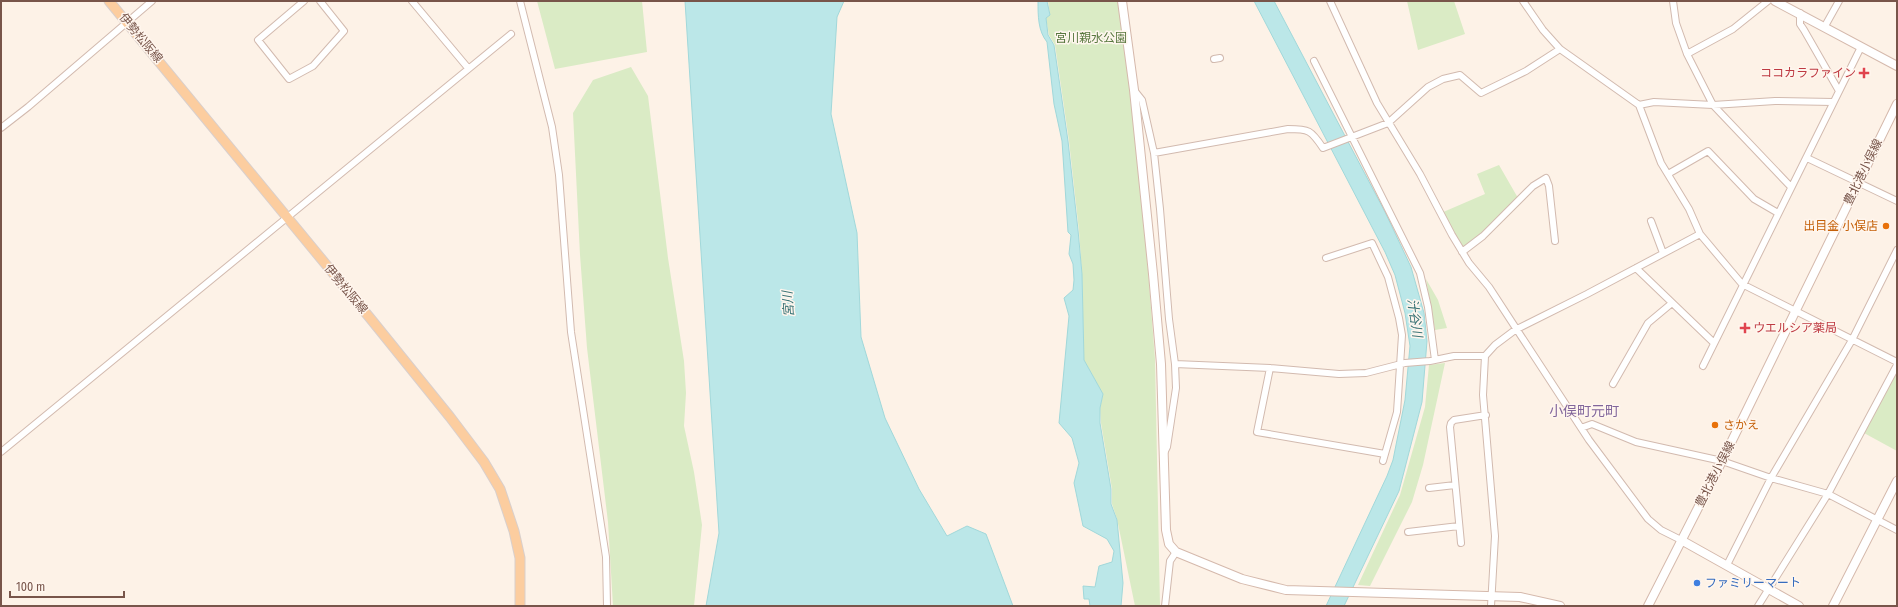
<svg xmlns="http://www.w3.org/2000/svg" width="1898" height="607" viewBox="0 0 1898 607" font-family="'Fira Sans Condensed','Noto Sans JP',sans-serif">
<rect width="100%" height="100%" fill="#fdf2e7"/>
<!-- green -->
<path fill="#daebc5" d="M537,1H642L647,52L555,69Z
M1048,1H1122L1134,90L1155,359L1160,606H1135L1117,519L1112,504V489L1101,423L1100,408L1103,394L1084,360L1082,275L1079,231L1069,141L1055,45L1049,35L1046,18L1050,15Z
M1407,1H1454L1465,34L1418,50Z
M631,67L648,96L668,258L684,361L686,393L684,426L694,472L702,525L694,606H613L608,522L587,348L580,255L573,113L593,80Z
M1499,165L1518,198L1505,215L1462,252L1441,213L1485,194L1477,174Z
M1426,279L1438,300L1447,328L1435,330Z
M1445,363L1423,465L1412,502L1370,586L1358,585L1400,495L1425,407L1429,365Z
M1897,372V451L1864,433Z"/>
<!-- water -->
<path fill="#bbe7e8" stroke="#a1d8da" d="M685,1H844L837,17L831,114L857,233L861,337L885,418L919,489L947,536L967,526L986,534L1013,606H706L719,533Z
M1038,1H1047L1050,15L1046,18L1048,35L1054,45L1068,141L1078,230L1082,274L1084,360L1103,394L1100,408V423L1111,489V504L1117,520L1123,583L1121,606H1090L1089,599H1084L1083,586L1095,587L1099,566L1112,562L1114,551L1107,539L1083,526L1074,483L1079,463L1072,438L1059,423L1069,316L1064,298L1073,290L1074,280L1073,264L1069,254L1071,235L1068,232L1062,141L1054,104L1047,42C1038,31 1038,16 1038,1Z
M1254,1H1274L1385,212L1411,267L1424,313L1427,341L1422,402L1399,491L1344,606H1326L1387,476L1393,460L1405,400L1410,346L1405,313L1395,275L1385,252Z"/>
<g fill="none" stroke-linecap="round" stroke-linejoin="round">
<!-- street casing -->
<g stroke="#d2baaf" stroke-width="8">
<path id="street" d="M304,1L258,40L289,79L313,66L344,31L320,1
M412,1L468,68
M520,1L552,127L559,175L571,332L606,557L607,606
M1330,1L1377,103L1420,174L1452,235L1469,263L1489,287L1589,440L1648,519L1661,530L1681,540
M1523,1L1543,30L1560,49L1639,105L1661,163L1689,209L1700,234L1742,284L1897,362
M1673,1L1676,23L1687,54L1713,105L1791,187
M1800,13V24L1804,30L1839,91
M1825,26L1839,1
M1687,54L1733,29L1768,1
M1214,59L1220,58
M1314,61L1420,273L1428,307L1435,360
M1134,90L1142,100L1154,153L1288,129C1309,129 1311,130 1323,148L1388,123L1428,87L1443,79L1460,75L1481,93L1526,71L1560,49
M1639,105L1654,102L1713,105L1775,101L1833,102
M1,128L28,107L152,1
M1154,153L1160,209L1169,319L1175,364L1176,388L1167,447L1164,453
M1807,158L1897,201
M1668,174L1708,151L1754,199L1778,213
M1651,221L1663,253
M1462,252L1483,236L1533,186L1546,178L1549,186L1555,241
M1326,258L1372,243L1388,277L1399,318L1402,335L1397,412L1383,461
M1636,268L1714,343
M1175,364L1270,368L1339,374L1366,373L1405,363L1430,361L1454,356H1485
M1703,366L1861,47
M1270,368L1257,432L1385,454
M1613,384L1648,323L1672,303
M1581,428L1592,424L1636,442L1722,461L1771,478L1828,494L1897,530
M1,452L511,34
M1429,488L1455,485
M1408,532L1459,526
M1461,543L1450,427L1451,423L1454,420L1486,415
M1727,565L1771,478L1852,340L1897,250
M1165,606L1170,561L1176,552
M1491,606L1495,536L1483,395L1485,356L1495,345L1515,330L1587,294L1700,234
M1758,606L1828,494L1897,365"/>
</g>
<!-- secondary casing -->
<g stroke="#d5b9ac" stroke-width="10">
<path id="secondary" d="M1122,1L1134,90L1153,274L1161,364L1166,530L1169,544L1176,552L1242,579L1286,590L1520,597L1560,606
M1775,1L1897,66
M1681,540L1799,606
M1648,606L1722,461L1897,104
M1833,606L1897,481"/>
</g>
<!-- primary casing -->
<g stroke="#d9cfcc" stroke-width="11">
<path id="primary" d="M109,1L370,318L450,417L484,462L500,489L514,531L520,558V606"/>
</g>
<!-- street -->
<use href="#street" stroke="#fff" stroke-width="6"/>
<!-- secondary -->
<use href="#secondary" stroke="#fff" stroke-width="8"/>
<!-- primary -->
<use href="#primary" stroke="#fccd9f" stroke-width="9"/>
</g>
<!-- markers -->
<g fill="#e0444e" stroke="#fff6ee" stroke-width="1.5">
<path d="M1862 67h4v4h4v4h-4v4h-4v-4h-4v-4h4z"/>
<path d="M1743 322h4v4h4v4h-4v4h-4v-4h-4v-4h4z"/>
</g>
<g fill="#e8710a" stroke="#fff6ee" stroke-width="1.5">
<circle cx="1886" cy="226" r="4"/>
<circle cx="1715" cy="425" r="4"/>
</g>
<circle fill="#3f7fe0" stroke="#fff6ee" stroke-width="1.5" cx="1697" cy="583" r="4"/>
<g text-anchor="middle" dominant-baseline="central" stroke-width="3" stroke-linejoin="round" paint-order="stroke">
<!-- street labels -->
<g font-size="12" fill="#78554a" stroke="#fff6ee">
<text transform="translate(141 38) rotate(50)">伊勢松阪線</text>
<text transform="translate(1863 172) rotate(-64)">豊北港小俣線</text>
<text transform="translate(346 289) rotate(50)">伊勢松阪線</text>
<text transform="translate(1715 474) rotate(-63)">豊北港小俣線</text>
</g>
<!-- park labels -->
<g font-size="12" fill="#58783f" stroke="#fff6ee">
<text x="1091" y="38">宮川親水公園</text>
</g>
<!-- health labels -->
<g font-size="12" fill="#be3a42" stroke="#fff6ee" text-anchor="end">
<text x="1856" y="73">ココカラファイン</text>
<text x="1753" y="328" text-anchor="start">ウエルシア薬局</text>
</g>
<!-- food labels -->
<g font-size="12" fill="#c56008" stroke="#fff6ee" text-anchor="end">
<text x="1878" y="226">出目金 小俣店</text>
<text x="1723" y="425" text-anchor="start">さかえ</text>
</g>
<!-- shop labels -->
<g font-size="12" fill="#366cbe" stroke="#fff6ee" text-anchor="start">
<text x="1705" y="583">ファミリーマート</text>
</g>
<!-- water labels -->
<g font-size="13" font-style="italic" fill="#3a7476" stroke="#fff6ee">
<text transform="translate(788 304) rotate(-94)">宮川</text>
<text transform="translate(1415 318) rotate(82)">汁谷川</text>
</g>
<!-- quarter labels -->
<g font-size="14" fill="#82669b" stroke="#fff6ee">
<text x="1584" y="411">小俣町元町</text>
</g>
</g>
<!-- border -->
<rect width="1898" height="607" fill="none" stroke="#78554a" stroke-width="4"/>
<!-- scale -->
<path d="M10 591v6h114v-6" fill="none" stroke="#78554a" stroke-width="2"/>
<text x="16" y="591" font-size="12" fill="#78554a" stroke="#fff6ee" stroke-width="3" paint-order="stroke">100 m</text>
</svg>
